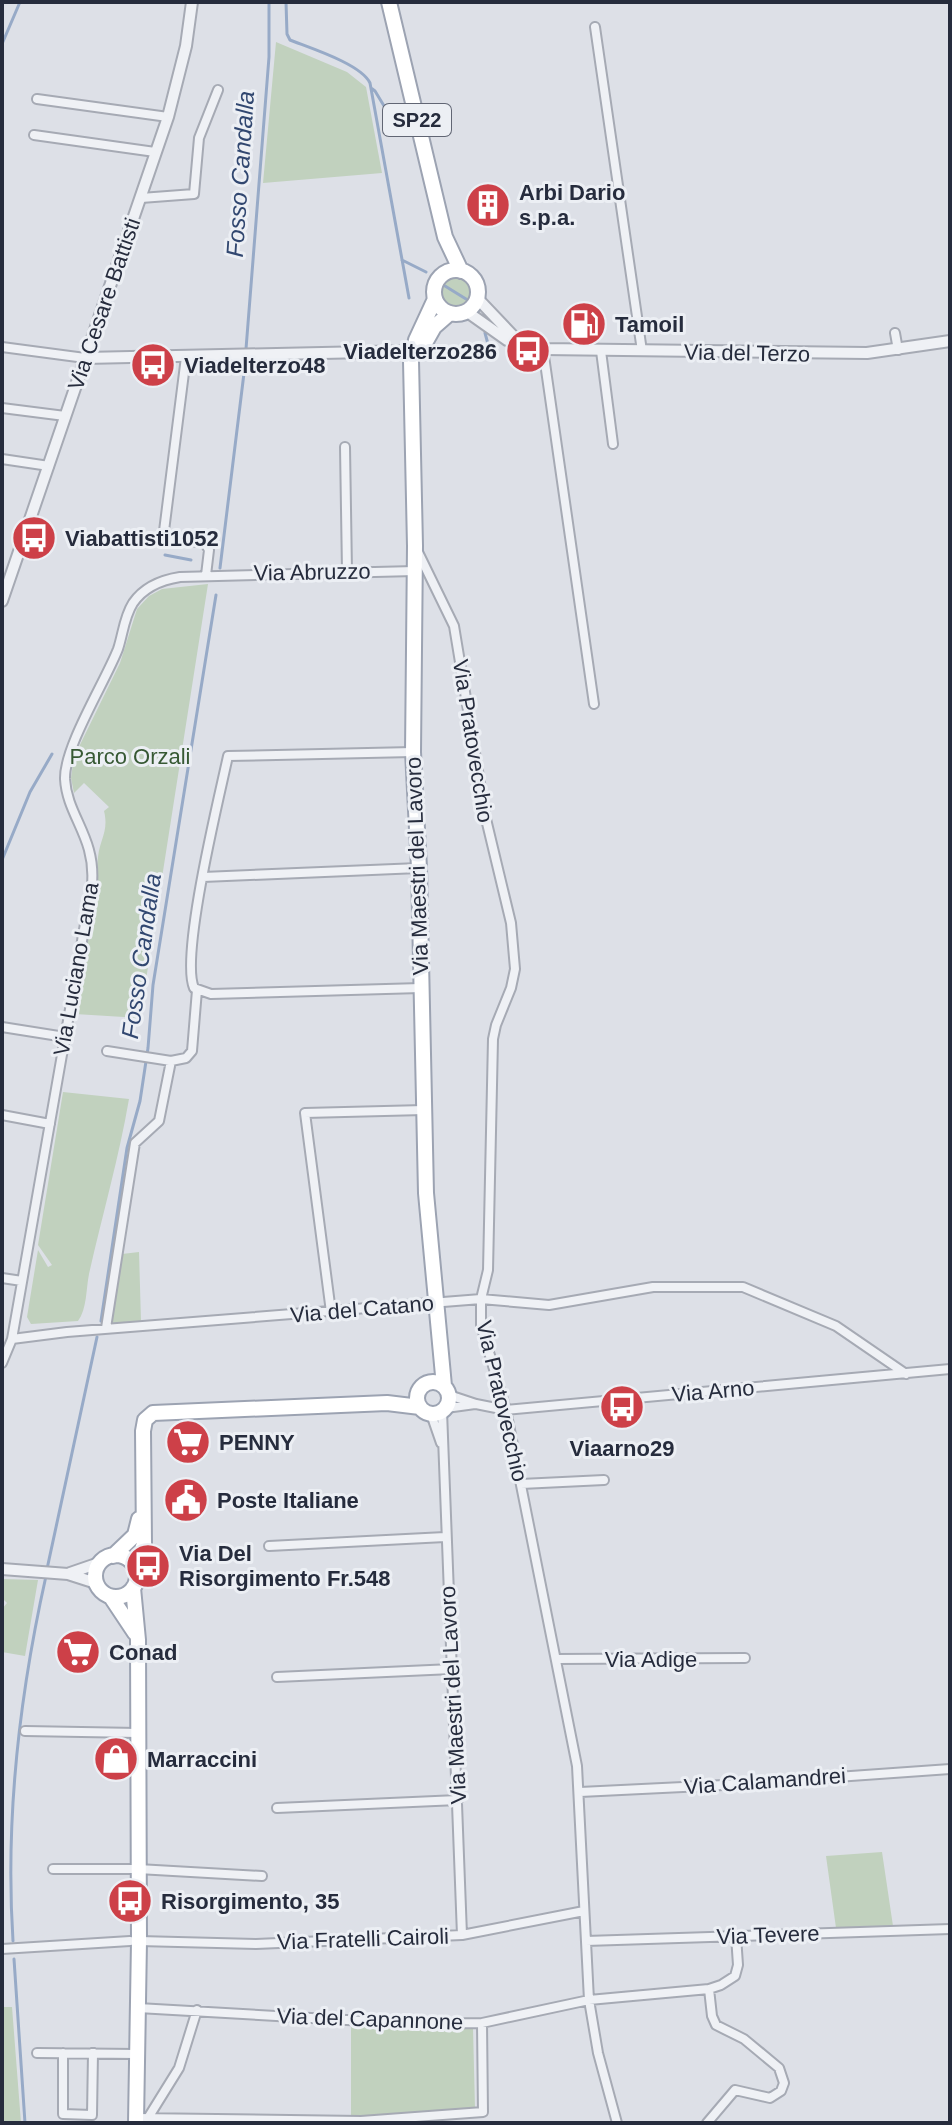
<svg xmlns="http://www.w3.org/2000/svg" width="952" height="2125" viewBox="0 0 952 2125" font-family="Arial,sans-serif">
<rect width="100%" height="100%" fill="#dde0e7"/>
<!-- green -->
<path fill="#c1d1be" d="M276,42L347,72L366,87L382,173L263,183Z
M441 293a15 15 0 1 1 30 0a15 15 0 1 1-30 0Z
M208,584L140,1018L75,1014C84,962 93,910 98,857C100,839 109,831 104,811L109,807L84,783L74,793L71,778L74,757L120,663L137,609L149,596L162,589Z
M63,1092L129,1099C119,1158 102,1216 89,1274C86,1289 87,1309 78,1321L31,1324L27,1317L38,1250L48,1267L52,1265L38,1245Z
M139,1252L141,1321L113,1323L112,1320L122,1254Z
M2,1579L38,1580L25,1656L2,1652V1609L7,1603L3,1599Z
M882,1852L893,1926L836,1928L826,1856Z
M2,2007H12L21,2123H2Z
M351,2027L473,2028L475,2108L358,2117L351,2115Z"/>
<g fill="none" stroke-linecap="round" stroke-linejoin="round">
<!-- stream -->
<path stroke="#97aac7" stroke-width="3" d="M286,2L287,34L290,40C310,48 361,64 370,83L409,298
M2,44L20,2
M371,88L375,91L401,134
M402,260L426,272
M445,286L466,299
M485,333L488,344
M246,349L269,57V2
M165,555L191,560
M220,568L245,365
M2,860L30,792L52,754
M101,1321L127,1148L140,1101L148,1048L153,985L216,595
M47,1569L97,1337
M13,1941C5,1818 19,1697 46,1576
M14,1959L25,2123"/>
<!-- minor casing -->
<g stroke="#a6aab4" stroke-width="12">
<path id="minor" d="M595,27L642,351
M37,99L168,117
M34,135L155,152
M141,198L194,194L199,138L218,90
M895,333L898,350
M2,347L85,358
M543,349L594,704
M601,351L613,444
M186,357L164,531L169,538L205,543L209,550L206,575
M2,408L65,416
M345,447L347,571
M2,459L49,466
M417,550L454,626L486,819L511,923L515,969L511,988L496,1025L493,1039L488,1270L481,1299V1325L506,1410L577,1766L589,2000L598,2053L617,2123
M413,752L228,756C219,798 180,956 194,988L211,994L421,988
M203,877L419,868
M2,1027L65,1037
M107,1051L171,1061
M2,1115L50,1124
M2,1278L22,1281
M331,1312L305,1113L424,1110
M106,1328L135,1143L159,1121L171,1061L186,1058L192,1051L197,990
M12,1339L67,1332L481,1299L549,1305L653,1287H743L836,1326L906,1374
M2,1363L12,1339L92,884C96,837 67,816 65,779C64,747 105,682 118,649C123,634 124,617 133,603C144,587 161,580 180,577L415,571
M449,1395L476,1404L506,1410L950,1369
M446,1408L475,1404
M442,1411L462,1935
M431,1414L441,1443
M521,1484L604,1480
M269,1546L445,1537
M556,1659L745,1658
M277,1677L452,1669
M25,1731L138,1733
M580,1792L724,1785L950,1769
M277,1808L458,1800
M53,1869H138L262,1876
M139,1941L256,1944L462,1935L584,1911
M586,1941L950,1929
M2,1949L130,1941
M138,2008L417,2024L482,2023L589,2000L709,1989L721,1985L735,1976L738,1965L736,1936
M37,2053L137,2054
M63,2053V2114L92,2115L93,2053
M136,2118L361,2121L483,2112L482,2023
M148,2118L179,2068L197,2010
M707,2123L735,2090L770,2098L781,2091L784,2083L779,2068L744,2039L716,2025L712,2016L709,1989"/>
</g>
<!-- tertiary casing -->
<g stroke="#a6aab4" stroke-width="14">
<path id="tertiary" d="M477,298L514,337
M466,311L507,340L543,349L867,353L950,341
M85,358L413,351
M2,601L168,117L186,46L192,2
M2,1569L68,1574L96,1583
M70,1573L99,1563"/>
</g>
<!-- primary casing -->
<g stroke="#9ca3b2" stroke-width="18">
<path id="primary" d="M389,2L445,237L461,271
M434 292a22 22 0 1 1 44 0a22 22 0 1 1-44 0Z
M435,299L416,340L411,361L415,546L413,752L419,868L426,1193L444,1386
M421,350L434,327L450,313
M417 1398a16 16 0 1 1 32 0a16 16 0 1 1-32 0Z
M95 1576a21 21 0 1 1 42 0a21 21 0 1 1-42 0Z
M113,1556L135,1535L139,1519
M135,1568L144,1544L143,1431L145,1420L153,1413L387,1403L420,1407
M133,1588L138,1640L139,1941L136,2123
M111,1597L135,1633"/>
</g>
<!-- minor -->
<use href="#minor" stroke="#eff1f5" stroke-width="8"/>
<!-- tertiary -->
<use href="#tertiary" stroke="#eff1f5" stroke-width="10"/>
<!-- primary -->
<use href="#primary" stroke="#fff" stroke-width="14"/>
</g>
<!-- icons -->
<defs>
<g id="building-disc" transform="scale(2.3)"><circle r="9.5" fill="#cd4048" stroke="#eceff4"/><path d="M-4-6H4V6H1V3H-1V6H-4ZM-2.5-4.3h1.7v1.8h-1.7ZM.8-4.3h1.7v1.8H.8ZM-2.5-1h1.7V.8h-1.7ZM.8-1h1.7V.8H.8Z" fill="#fff"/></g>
<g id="fuel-disc" transform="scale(2.3)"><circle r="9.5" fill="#cd4048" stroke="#eceff4"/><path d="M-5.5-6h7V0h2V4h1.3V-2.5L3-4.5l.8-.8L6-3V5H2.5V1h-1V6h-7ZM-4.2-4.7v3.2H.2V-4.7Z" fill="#fff"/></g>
<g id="bus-disc" transform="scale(2.3)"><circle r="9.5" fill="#cd4048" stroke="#eceff4"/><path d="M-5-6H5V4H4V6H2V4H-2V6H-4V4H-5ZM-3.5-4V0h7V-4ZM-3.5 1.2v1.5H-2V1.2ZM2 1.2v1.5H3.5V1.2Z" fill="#fff"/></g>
<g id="supermarket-disc" transform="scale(2.3)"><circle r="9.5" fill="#cd4048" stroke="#eceff4"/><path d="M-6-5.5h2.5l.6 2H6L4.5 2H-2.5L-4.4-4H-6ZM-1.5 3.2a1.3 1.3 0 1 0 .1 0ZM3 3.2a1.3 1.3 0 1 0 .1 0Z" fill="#fff"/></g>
<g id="civic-disc" transform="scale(2.3)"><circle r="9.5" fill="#cd4048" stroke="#eceff4"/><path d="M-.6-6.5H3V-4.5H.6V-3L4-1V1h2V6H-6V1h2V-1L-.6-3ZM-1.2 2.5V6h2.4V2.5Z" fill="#fff"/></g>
<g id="shop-disc" transform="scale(2.3)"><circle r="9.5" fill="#cd4048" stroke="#eceff4"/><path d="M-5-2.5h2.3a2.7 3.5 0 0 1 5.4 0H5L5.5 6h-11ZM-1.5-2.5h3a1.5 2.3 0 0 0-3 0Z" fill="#fff"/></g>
</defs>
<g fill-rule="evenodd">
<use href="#building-disc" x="488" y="205"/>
<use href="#fuel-disc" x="584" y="324"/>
<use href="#bus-disc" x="528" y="351"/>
<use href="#bus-disc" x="153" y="365"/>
<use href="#bus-disc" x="34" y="538"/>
<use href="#bus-disc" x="622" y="1407"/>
<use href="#supermarket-disc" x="188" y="1442"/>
<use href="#civic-disc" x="186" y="1500"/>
<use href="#bus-disc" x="148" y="1566"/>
<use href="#supermarket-disc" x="78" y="1652"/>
<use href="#shop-disc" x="116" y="1759"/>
<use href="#bus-disc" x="130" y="1901"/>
</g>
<g text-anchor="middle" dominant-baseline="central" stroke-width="6" stroke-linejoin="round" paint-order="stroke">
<!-- shield labels -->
<rect fill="#eceff4" stroke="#616674" stroke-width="2" x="383" y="104" width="68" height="32" rx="6"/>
<g font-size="20" font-weight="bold" fill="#262c3d">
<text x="417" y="120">SP22</text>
</g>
<!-- poi labels -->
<g font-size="22" font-weight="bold" fill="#262c3d" stroke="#eceff4" text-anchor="start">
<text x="519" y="192">Arbi Dario<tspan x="519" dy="25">s.p.a.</tspan></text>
<text x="615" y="324">Tamoil</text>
<text x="497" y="351" text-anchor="end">Viadelterzo286</text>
<text x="184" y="365">Viadelterzo48</text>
<text x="65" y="538">Viabattisti1052</text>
<text x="219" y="1442">PENNY</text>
<text x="622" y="1448" text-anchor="middle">Viaarno29</text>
<text x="217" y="1500">Poste Italiane</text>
<text x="179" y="1553">Via Del<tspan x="179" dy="25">Risorgimento Fr.548</tspan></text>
<text x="109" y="1652">Conad</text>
<text x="147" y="1759">Marraccini</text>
<text x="161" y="1901">Risorgimento, 35</text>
</g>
<!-- street labels -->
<g font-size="22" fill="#262c3d" stroke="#eceff4">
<text transform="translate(104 304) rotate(-71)">Via Cesare Battisti</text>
<text transform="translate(747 353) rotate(1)">Via del Terzo</text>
<text transform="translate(312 572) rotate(-1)">Via Abruzzo</text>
<text transform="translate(473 741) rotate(81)">Via Pratovecchio</text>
<text transform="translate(417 866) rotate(-92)">Via Maestri del Lavoro</text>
<text transform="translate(76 969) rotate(-80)">Via Luciano Lama</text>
<text transform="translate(362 1309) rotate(-5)">Via del Catano</text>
<text transform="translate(713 1391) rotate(-5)">Via Arno</text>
<text transform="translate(502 1401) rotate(77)">Via Pratovecchio</text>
<text x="651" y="1659">Via Adige</text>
<text transform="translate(453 1695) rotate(-93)">Via Maestri del Lavoro</text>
<text transform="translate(765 1781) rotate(-4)">Via Calamandrei</text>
<text transform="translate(768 1935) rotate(-2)">Via Tevere</text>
<text transform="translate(363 1939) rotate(-2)">Via Fratelli Cairoli</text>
<text transform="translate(370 2019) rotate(2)">Via del Capannone</text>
</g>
<!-- park labels -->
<g font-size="22" fill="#375934" stroke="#eceff4">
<text x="130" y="756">Parco Orzali</text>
</g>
<!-- water labels -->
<g font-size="24" font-style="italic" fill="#314770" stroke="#eceff4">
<text transform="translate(240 174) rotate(-86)">Fosso Candalla</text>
<text transform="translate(141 956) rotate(-82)">Fosso Candalla</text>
</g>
</g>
<!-- border -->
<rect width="952" height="2125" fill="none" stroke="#262c3d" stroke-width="8"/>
</svg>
